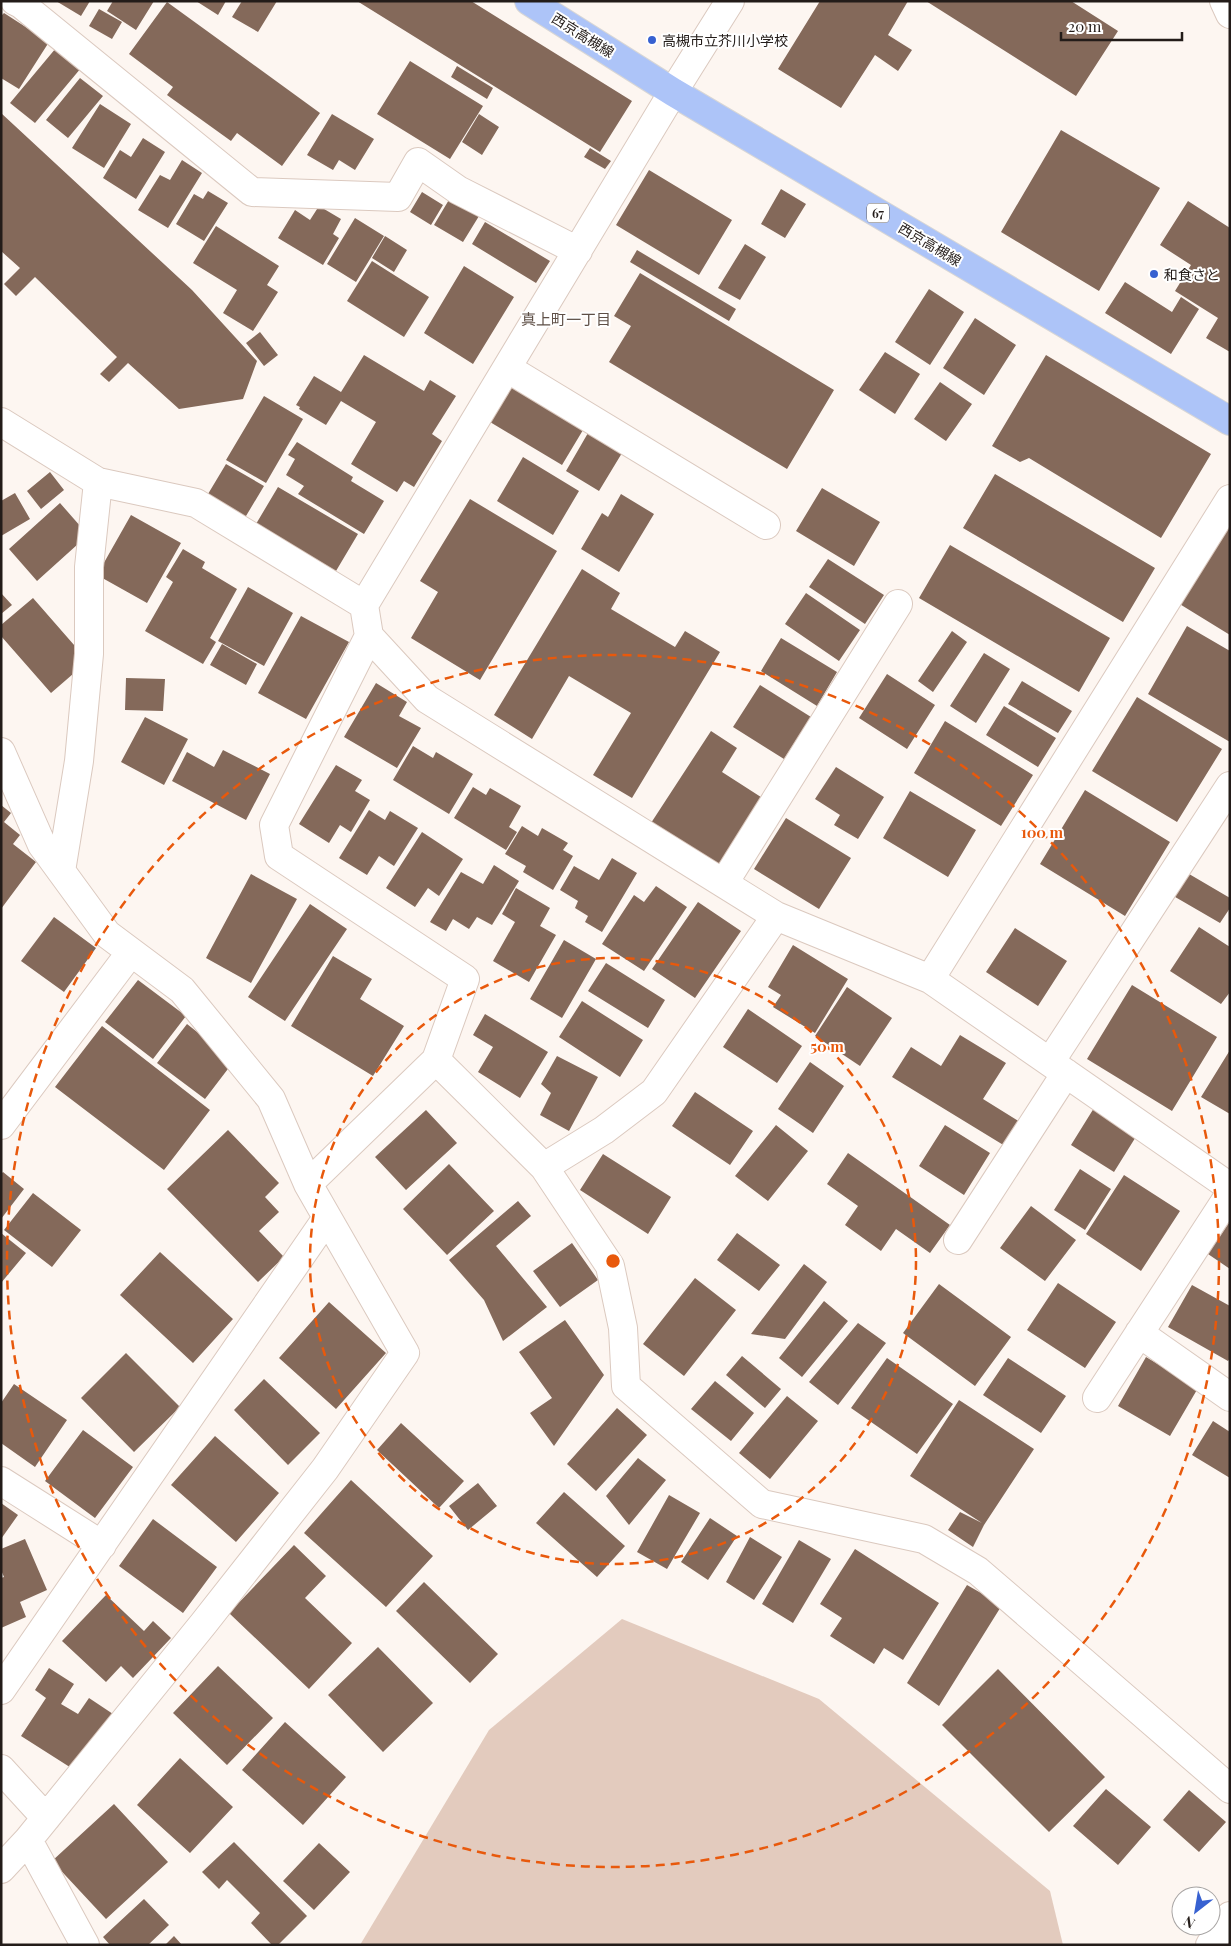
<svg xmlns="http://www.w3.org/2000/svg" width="1231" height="1946" viewBox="0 0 1231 1946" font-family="'Playfair Display','Noto Sans JP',serif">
<rect width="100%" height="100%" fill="#fdf6f1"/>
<!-- green -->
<path fill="#e3cbbe" d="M622,1619L819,1699L1050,1891L1063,1945H360L489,1730Z"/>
<!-- building -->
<path fill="#84695a" d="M56,1H90L81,16Z
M113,1H154L136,30L107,11Z
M196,1H226L218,15Z
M242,1H277L258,32L232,17Z
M357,1H471L632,101L600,152Z
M820,1H908L888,35L912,50L898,71L875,55L841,108L778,69Z
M926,1H1071L1118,31L1076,96Z
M167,2L320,113L282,166L237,133L231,141L167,95L173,87L129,54Z
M99,9L122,22L112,39L89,26Z
M4,13L49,42L19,89L1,78V16Z
M56,48L81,68L35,123L10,103Z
M410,61L483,106L450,159L377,114Z
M457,66L493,88L487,99L451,77Z
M80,78L103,96L68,138L46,120Z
M100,104L131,124L104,168L72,148Z
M1,113L192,290L257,361L243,399L179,409L128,363L109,382L100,374L117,357L35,277L16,296L4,284L20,268L1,251Z
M332,114L374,139L355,170L339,160L333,170L307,155Z
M479,114L499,127L482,155L462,142Z
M1061,130L1160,188L1099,291L1001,232Z
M143,138L165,152L136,199L103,178L120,150L131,157Z
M590,148L611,161L605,169L584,157Z
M182,160L202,173L168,228L138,210L160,175L170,180Z
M649,170L732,220L699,275L616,225Z
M781,189L806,204L785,238L761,224Z
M208,191L228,203L204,241L176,224L194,194L203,199Z
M422,192L443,205L431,225L410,212Z
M450,198L479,216L463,242L434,225Z
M1188,201L1230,228V352L1206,338L1218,318L1175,291L1191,265L1160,245Z
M319,206L341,219L333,234L339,238L323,265L278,238L295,210L310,220Z
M355,218L384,236L356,282L327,264Z
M485,222L550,261L536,283L472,244Z
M216,226L279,266L267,285L278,292L253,331L223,313L237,290L193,263Z
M385,236L407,250L394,272L372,258Z
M745,244L766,257L740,300L718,288Z
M637,250L736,309L729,321L630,262Z
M372,261L429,297L404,337L347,301Z
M464,266L514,297L473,364L424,333Z
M640,273L834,390L787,469L609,362L631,326L614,316Z
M1125,282L1172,312L1181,297L1199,309L1171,354L1105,313Z
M929,289L964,312L930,365L895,342Z
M975,318L1016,345L984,395L943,368Z
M260,332L278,355L264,366L246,343Z
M885,352L920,374L895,414L859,390Z
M364,355L424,391L430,380L456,396L432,434L442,441L414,487L404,481L397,492L351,464L376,422L341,401L326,425L299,409L300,407L296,405L314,376L341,392Z
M1046,355L1211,454L1161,538L1029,458L1020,462L992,446Z
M940,382L972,404L946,441L914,419Z
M511,387L583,430L562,465L490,422Z
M264,396L303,419L266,483L226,460Z
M588,433L622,453L599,491L566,471Z
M297,442L353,477L351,481L384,501L364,534L298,494L304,486L286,475L295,459L288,455Z
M523,457L579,491L553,535L497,501Z
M226,464L264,486L243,521L205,499Z
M50,472L64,490L41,509L27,491Z
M995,474L1155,568L1123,622L963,528Z
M278,487L358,534L336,571L256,524Z
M822,488L880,522L854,566L796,531Z
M15,493L30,519L1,536V501Z
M621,494L654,514L619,572L581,549L602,513L608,517Z
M470,499L557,551L480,680L411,638L438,592L420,581Z
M60,503L88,535L37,581L9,549Z
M131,515L181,543L147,603L97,575Z
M1230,518V635L1178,603Z
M950,545L1110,638L1079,692L919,598Z
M183,549L205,562L202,568L237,589L210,638L216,642L203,664L145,631L173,582L166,577Z
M828,559L884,595L865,624L809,587Z
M582,569L620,593L611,609L675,647L685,631L720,652L632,798L593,775L631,713L569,676L532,739L494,715Z
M248,587L293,613L264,666L218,641Z
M1,593L12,605L1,614Z
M806,593L860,630L839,661L785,624Z
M33,598L88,661L51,693L1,636V625Z
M301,616L349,642L306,719L258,693Z
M1187,626L1230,651V742L1148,694Z
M952,631L967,642L933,692L918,681Z
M781,638L837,672L817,706L761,671Z
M222,644L257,664L246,685L210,665Z
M984,653L1010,669L976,723L950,706Z
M887,674L935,705L907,749L859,718Z
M126,678L165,679L163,711L125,710Z
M1022,681L1072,711L1058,733L1008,704Z
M376,683L407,702L399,716L421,728L397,768L344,737Z
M760,685L811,717L784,759L733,727Z
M1137,697L1222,749L1177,822L1092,771Z
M1004,706L1056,738L1038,767L986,735Z
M145,717L188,739L164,785L121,762Z
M945,721L1033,775L1001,826L914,773Z
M711,731L737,748L722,772L767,801L724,869L651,823Z
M413,746L433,758L436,752L473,774L449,814L393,780Z
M223,750L270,774L246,820L172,781L187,752L214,767Z
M336,765L362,780L355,791L370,800L351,832L340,825L329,843L299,824Z
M836,767L884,797L858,839L834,825L840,815L815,799Z
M473,787L486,795L490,788L521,806L509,827L517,832L506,850L454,818Z
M1085,790L1170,842L1125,916L1040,864Z
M910,791L976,830L948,877L883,838Z
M1,805L11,813L4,822L20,835L13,844L36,862L1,909Z
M369,810L385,820L390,811L418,828L394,866L379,856L367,875L339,858Z
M786,818L851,858L819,909L754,869Z
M522,826L538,836L542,828L568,843L563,850L573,856L553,890L523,872L526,866L505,854Z
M422,832L463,859L439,896L428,888L415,907L386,888Z
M612,858L637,873L602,932L585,922L588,916L575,908L578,901L560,890L574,866L599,880Z
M494,865L519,881L492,925L477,917L469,929L453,919L446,931L430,922L461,872L483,884Z
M1184,871L1230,898V908L1220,923L1170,894Z
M251,874L297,899L251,983L206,958Z
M656,886L687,907L644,971L602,944L634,895L644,902Z
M516,888L550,908L540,926L556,935L529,982L493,961L515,922L502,914Z
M698,902L741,931L695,998L652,969Z
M310,904L347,929L285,1021L248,997Z
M54,917L96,948L64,992L21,961Z
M1199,927L1230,947V992L1221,1004L1170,971Z
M1015,928L1067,961L1038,1006L986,972Z
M564,940L596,959L562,1018L530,999Z
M793,945L848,979L815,1033L773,1007L781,995L768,987Z
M333,956L372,979L360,999L404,1026L373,1076L291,1026Z
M606,963L665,1000L648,1028L588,991Z
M138,980L186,1016L153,1059L105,1022Z
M1132,985L1217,1037L1172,1111L1087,1059Z
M847,987L892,1018L860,1066L815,1036Z
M582,1001L643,1040L620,1077L559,1037Z
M748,1009L802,1046L777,1083L723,1047Z
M485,1014L548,1052L520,1098L478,1072L493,1047L473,1035Z
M187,1024L234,1061L205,1099L157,1063Z
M102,1026L210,1110L164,1170L55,1087Z
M960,1035L1006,1063L983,1099L1020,1122L1005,1146L892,1077L911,1047L941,1066Z
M1230,1050V1114L1201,1097Z
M557,1056L598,1077L569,1131L540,1115L551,1093L541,1084Z
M810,1062L844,1086L813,1133L778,1109Z
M695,1092L753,1131L730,1165L672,1126Z
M1094,1108L1137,1135L1114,1172L1071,1145Z
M426,1110L457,1143L406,1190L375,1157Z
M776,1125L808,1151L768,1201L735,1176Z
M945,1125L990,1153L964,1195L919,1166Z
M228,1130L279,1183L265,1197L279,1212L259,1231L284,1257L258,1282L167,1189Z
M848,1153L950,1225L930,1253L896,1229L881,1251L845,1225L858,1206L827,1184Z
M603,1154L671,1197L648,1234L580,1190Z
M449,1164L494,1211L447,1255L403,1209Z
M1080,1169L1111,1189L1085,1230L1054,1210Z
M3,1172L24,1189L1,1219V1174Z
M1124,1175L1180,1211L1141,1271L1086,1234Z
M33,1193L81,1230L52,1267L4,1230Z
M518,1201L531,1216L496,1246L547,1307L503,1341L484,1300L449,1260Z
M1031,1206L1076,1240L1045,1281L1000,1248Z
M1230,1221V1269L1208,1254Z
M1,1233L26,1253L1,1283Z
M737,1233L780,1265L759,1291L717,1260Z
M572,1243L598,1280L560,1307L533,1271Z
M160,1252L233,1319L193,1363L120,1295Z
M804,1264L827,1282L785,1339L751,1334Z
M695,1278L736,1310L684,1376L643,1344Z
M1058,1283L1116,1322L1085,1368L1027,1330Z
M939,1284L1011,1337L975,1386L903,1333Z
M1192,1285L1230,1306V1358L1228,1361L1168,1327Z
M824,1301L848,1321L802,1377L779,1358Z
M329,1302L386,1353L336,1409L279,1358Z
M565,1320L604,1375L554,1446L530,1413L552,1398L519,1352Z
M858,1323L886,1343L838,1405L809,1382Z
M126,1353L180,1407L134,1452L81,1398Z
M742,1356L781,1389L765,1408L726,1375Z
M1146,1357L1198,1388L1170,1436L1118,1406Z
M887,1358L953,1404L917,1454L851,1408Z
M1008,1358L1066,1396L1041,1433L983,1395Z
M264,1379L320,1433L288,1465L234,1410Z
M715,1381L754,1413L731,1441L691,1409Z
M14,1384L67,1420L35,1467L1,1443V1403Z
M787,1396L818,1421L770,1479L739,1453Z
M959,1400L1034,1449L984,1525L973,1547L948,1530L960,1512L982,1523L910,1476Z
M617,1408L647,1435L596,1491L567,1464Z
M1213,1421L1230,1432V1478L1192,1455Z
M401,1423L464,1481L439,1508L377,1450Z
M83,1430L133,1467L95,1518L45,1481Z
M215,1436L279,1493L236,1542L171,1485Z
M638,1458L666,1480L629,1525L606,1496Z
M351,1480L433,1556L386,1607L304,1533Z
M478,1483L497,1506L468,1530L449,1506Z
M564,1492L625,1546L597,1577L536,1523Z
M669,1495L700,1513L667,1569L637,1552Z
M1,1503L18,1515L1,1539Z
M710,1518L737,1536L708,1580L681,1562Z
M153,1519L217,1567L183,1613L119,1566Z
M750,1537L782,1557L754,1600L726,1582Z
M25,1539L47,1590L20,1602L26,1617L1,1628V1578L4,1577L1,1570V1549Z
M799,1540L831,1559L793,1623L762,1604Z
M294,1545L326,1576L305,1598L352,1643L309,1689L229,1613Z
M855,1549L939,1603L903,1660L884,1648L874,1664L830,1636L842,1618L820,1604Z
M424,1582L498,1654L470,1683L396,1611Z
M967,1585L1002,1605L939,1706L907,1683Z
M106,1595L144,1631L153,1621L171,1638L133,1678L121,1666L106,1682L62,1641Z
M378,1647L433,1703L383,1752L328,1695Z
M218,1666L273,1718L227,1765L173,1713Z
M49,1668L74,1684L61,1704L78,1714L89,1698L113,1714L76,1771L21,1736L46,1698L35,1690Z
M998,1669L1105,1777L1049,1832L942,1725Z
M285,1722L346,1777L303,1825L242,1770Z
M180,1758L233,1807L190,1853L137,1805Z
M1106,1789L1151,1827L1118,1865L1073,1826Z
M1189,1790L1226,1822L1199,1852L1163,1820Z
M114,1804L168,1862L106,1919L52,1861Z
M234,1842L307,1916L278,1945H272L251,1923L260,1913L227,1880L219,1889L202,1872Z
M319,1843L350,1872L314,1910L283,1881Z
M144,1899L169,1925L148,1945H110L103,1937Z
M174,1936L182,1945H165Z"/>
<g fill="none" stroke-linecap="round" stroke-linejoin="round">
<!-- minor casing -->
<g stroke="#dbc9bf" stroke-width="30">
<path id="minor" d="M15,1L21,4L252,192L398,197L418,162L458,190L578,251
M730,1L673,92L364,605L369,636L427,699L776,916L930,979L1230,1187
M1224,1L1230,14
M507,368L766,525
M1,422L98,482L196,503L364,605
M1,752L42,845L107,934L182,990L271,1099L308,1184L405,1353L325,1469L204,1623L28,1840L85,1945
M61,871L79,761L89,654V567L98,482
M724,883L898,604
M930,979L1230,499
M436,1060L544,1167L610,1266L623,1328L626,1386L762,1504L924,1539L978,1571L1230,1789
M1050,1062L1230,786
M1,1125L131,952
M544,1167L604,1130L654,1092L776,916
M308,1184L436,1060L465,979L279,856L274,825L369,636
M958,1240L1066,1073
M1139,1333L1230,1397
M1097,1398L1230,1194
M1,1481L102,1545
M1,1690L327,1218
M1,1769L46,1818
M1,1869L28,1840
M1210,1945L1230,1916"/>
</g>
<!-- major casing -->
<g stroke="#d7d6d6" stroke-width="30">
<path id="major" d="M529,1L673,92L1230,421"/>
</g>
<!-- minor -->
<use href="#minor" stroke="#fff" stroke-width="28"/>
<!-- major -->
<use href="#major" stroke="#adc4f8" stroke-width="28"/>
</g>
<!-- distance rings -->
<g fill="none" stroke="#e8590c" stroke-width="2.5" stroke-dasharray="9 6">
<circle cx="613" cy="1261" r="303"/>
<circle cx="613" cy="1261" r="606"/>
</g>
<!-- markers -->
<g fill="#3761d1" stroke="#fff" stroke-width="2">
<circle cx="652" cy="40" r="5"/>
<circle cx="1154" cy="274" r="5"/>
</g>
<g text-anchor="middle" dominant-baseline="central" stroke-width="4" stroke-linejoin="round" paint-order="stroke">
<!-- shield labels -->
<rect fill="#fff" stroke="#65605e" stroke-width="1" x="867" y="203.5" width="22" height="19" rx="4"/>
<g font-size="12" font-weight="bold" fill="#231c19">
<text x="878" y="213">67</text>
</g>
<!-- street labels -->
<g font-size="14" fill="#231c19" stroke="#fff">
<text transform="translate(583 35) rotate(32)">西京高槻線</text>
<text transform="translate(930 244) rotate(31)">西京高槻線</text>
</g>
<!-- poi labels -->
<g font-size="14" fill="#231c19" stroke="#fff" text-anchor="start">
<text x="662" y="40">高槻市立芥川小学校</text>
<text x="1164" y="274">和食さと</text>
</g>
<!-- neighbourhood labels -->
<g font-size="15" fill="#5e4f46" stroke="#fff">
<text x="566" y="319">真上町一丁目</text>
</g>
</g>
<circle cx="613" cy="1261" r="8" fill="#e8590c" stroke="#fff" stroke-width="2.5"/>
<g font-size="15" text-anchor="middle" font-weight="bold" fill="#e8590c" stroke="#fff" stroke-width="4" stroke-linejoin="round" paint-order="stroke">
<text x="1042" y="838">100 m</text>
<text x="827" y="1052">50 m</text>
</g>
<!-- border -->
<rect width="1231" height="1946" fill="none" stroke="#231c19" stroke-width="5"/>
<!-- north arrow -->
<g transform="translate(1196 1911) rotate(211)"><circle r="24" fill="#ffffff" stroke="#a7a4a3"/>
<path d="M0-4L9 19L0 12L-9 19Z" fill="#3761d1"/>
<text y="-8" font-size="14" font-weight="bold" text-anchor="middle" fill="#231c19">N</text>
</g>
<!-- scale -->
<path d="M1061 32v8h121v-8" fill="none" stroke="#231c19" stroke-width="2.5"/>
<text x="1068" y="32" font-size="15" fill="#231c19" stroke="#ffffff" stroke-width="4" paint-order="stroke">20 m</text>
</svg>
